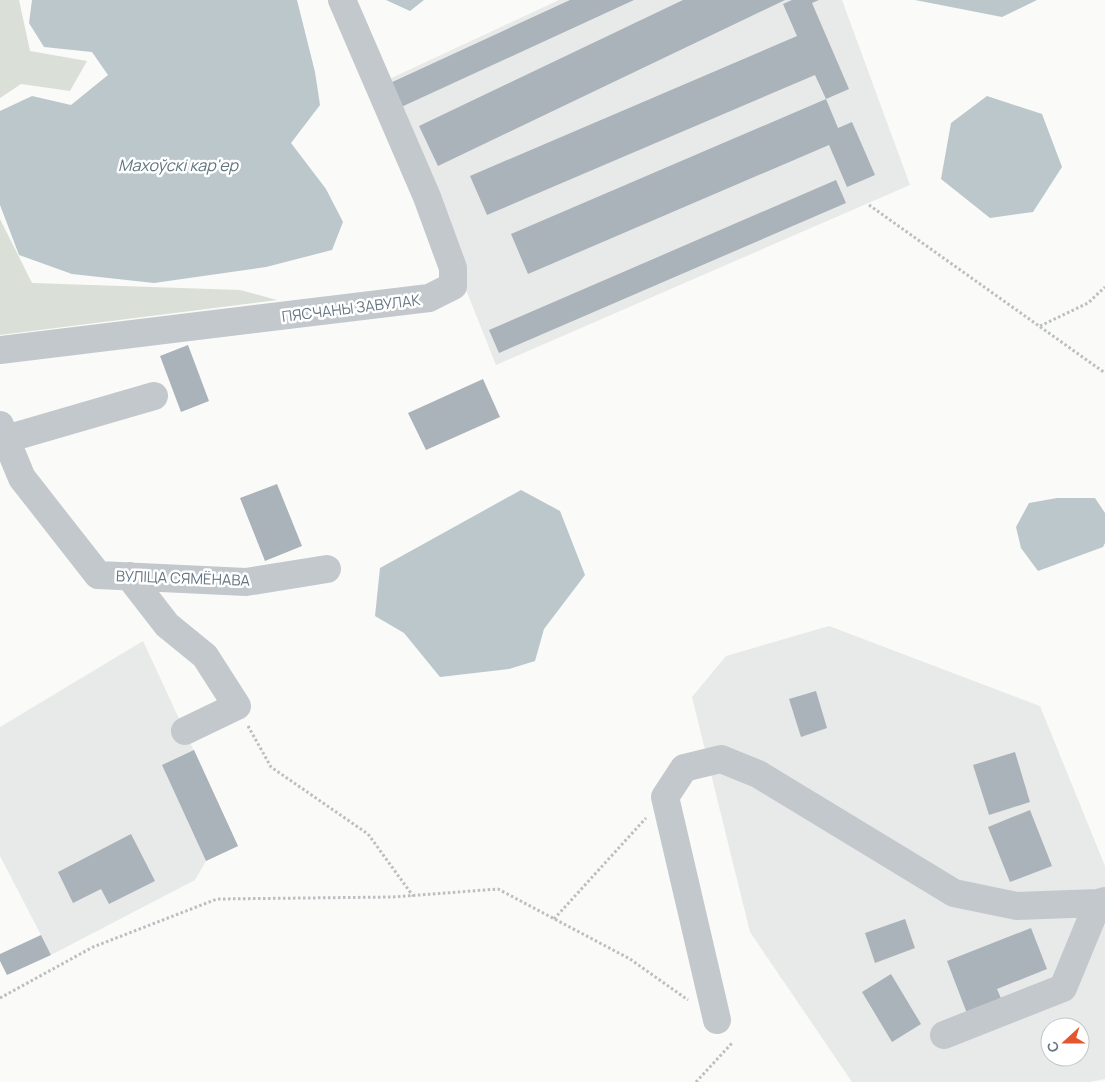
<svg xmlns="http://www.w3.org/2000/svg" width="1105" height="1082" viewBox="0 0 1105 1082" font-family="Manrope,sans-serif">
<rect width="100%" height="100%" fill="#fafaf8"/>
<!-- built -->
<path fill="#e8e9e9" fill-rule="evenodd" d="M559,0H842L910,185L496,365L383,82Z
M829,626L1040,706L1105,866V1079L1090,1082H852L750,932L692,697L726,656ZM1050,1027H1080V1057H1050Z
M143,641L238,846L206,861L195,880L51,955L41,935L0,856V727Z"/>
<!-- green -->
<path fill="#dadfd7" d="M0,0H19L30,51L87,61L70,91L21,84L0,98Z
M0,219L32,283L240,290L277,300L0,335Z"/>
<!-- water -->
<path fill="#bbc7cb" d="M32,0H297L315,72L320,105L291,143L326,189L343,222L332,250L266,267L154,283L72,274L19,255L0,205V111L32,96L71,105L108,75L92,52L44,47L29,23Z
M386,0H424L410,11Z
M915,0H1037L1002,17Z
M987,96L1042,114L1062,167L1033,212L990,218L941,179L951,123Z
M521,490L560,511L585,575L544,629L535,661L509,669L440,677L404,633L375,616L380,568Z
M1057,498H1095L1105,513V543L1103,547L1038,571L1021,548L1016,527L1029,503Z"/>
<!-- building -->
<path fill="#aab3b9" d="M570,0H634L399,108L388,84Z
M683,0H785L438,166L419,126Z
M792,0H819L812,3L849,89L826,99L815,75L487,215L470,176L797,36L783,4Z
M826,99L838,128L852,122L875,175L847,187L829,145L528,274L511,234Z
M836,180L846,203L499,353L489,330Z
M188,345L209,401L181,412L160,356Z
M483,379L500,417L426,450L408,413Z
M277,484L302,546L265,561L240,498Z
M816,691L827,728L801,737L789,699Z
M194,750L238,846L206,861L162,765Z
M1015,752L1030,802L989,815L973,765Z
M1030,810L1052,866L1010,882L988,827Z
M131,834L155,881L109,904L101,889L73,903L58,872Z
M905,919L915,948L875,963L865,933Z
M1031,928L1047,969L997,989L1003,1003L968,1016L947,961Z
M41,935L51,955L7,975L0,961V954Z
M891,974L921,1024L892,1042L862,992Z"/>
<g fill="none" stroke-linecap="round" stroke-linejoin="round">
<!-- path -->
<path stroke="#bbbfc2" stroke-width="3" stroke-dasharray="2.5 2.5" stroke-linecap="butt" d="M869,205L1105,373
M1040,326L1088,303L1105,287
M248,726L271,767L368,834L413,896
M554,919L646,818
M0,998L93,947L217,899L393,897L498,889L630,959L688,1000
M696,1082L733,1042"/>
<!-- minor -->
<path stroke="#c3c8cc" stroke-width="28" d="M0,350L429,298L453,286V268L427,197L342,0
M0,425L22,478L98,575L246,582L327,569
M6,439L154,396
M129,576L167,625L205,656L237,706L185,731
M717,1020L665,797L684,768L721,759L758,774L954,893L1017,906L1098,903
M944,1035L1063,988L1098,903L1105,901"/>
</g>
<g text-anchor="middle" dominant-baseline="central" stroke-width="5" stroke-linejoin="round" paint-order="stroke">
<!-- street labels -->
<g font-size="15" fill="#657683" stroke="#fff">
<text transform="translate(351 308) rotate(-7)">ПЯСЧАНЫ ЗАВУЛАК</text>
<text transform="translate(183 578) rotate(2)">ВУЛІЦА СЯМЁНАВА</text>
</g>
<!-- water labels -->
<g font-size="16" font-style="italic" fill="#60757c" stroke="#fff">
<text x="178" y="165">Махоўскі кар'ер</text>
</g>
</g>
<!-- north arrow -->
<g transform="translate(1065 1042) rotate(249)"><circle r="24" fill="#ffffff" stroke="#c1c8cd"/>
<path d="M0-4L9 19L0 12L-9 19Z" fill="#e4572e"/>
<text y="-8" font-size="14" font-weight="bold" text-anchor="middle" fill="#657683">С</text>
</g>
</svg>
